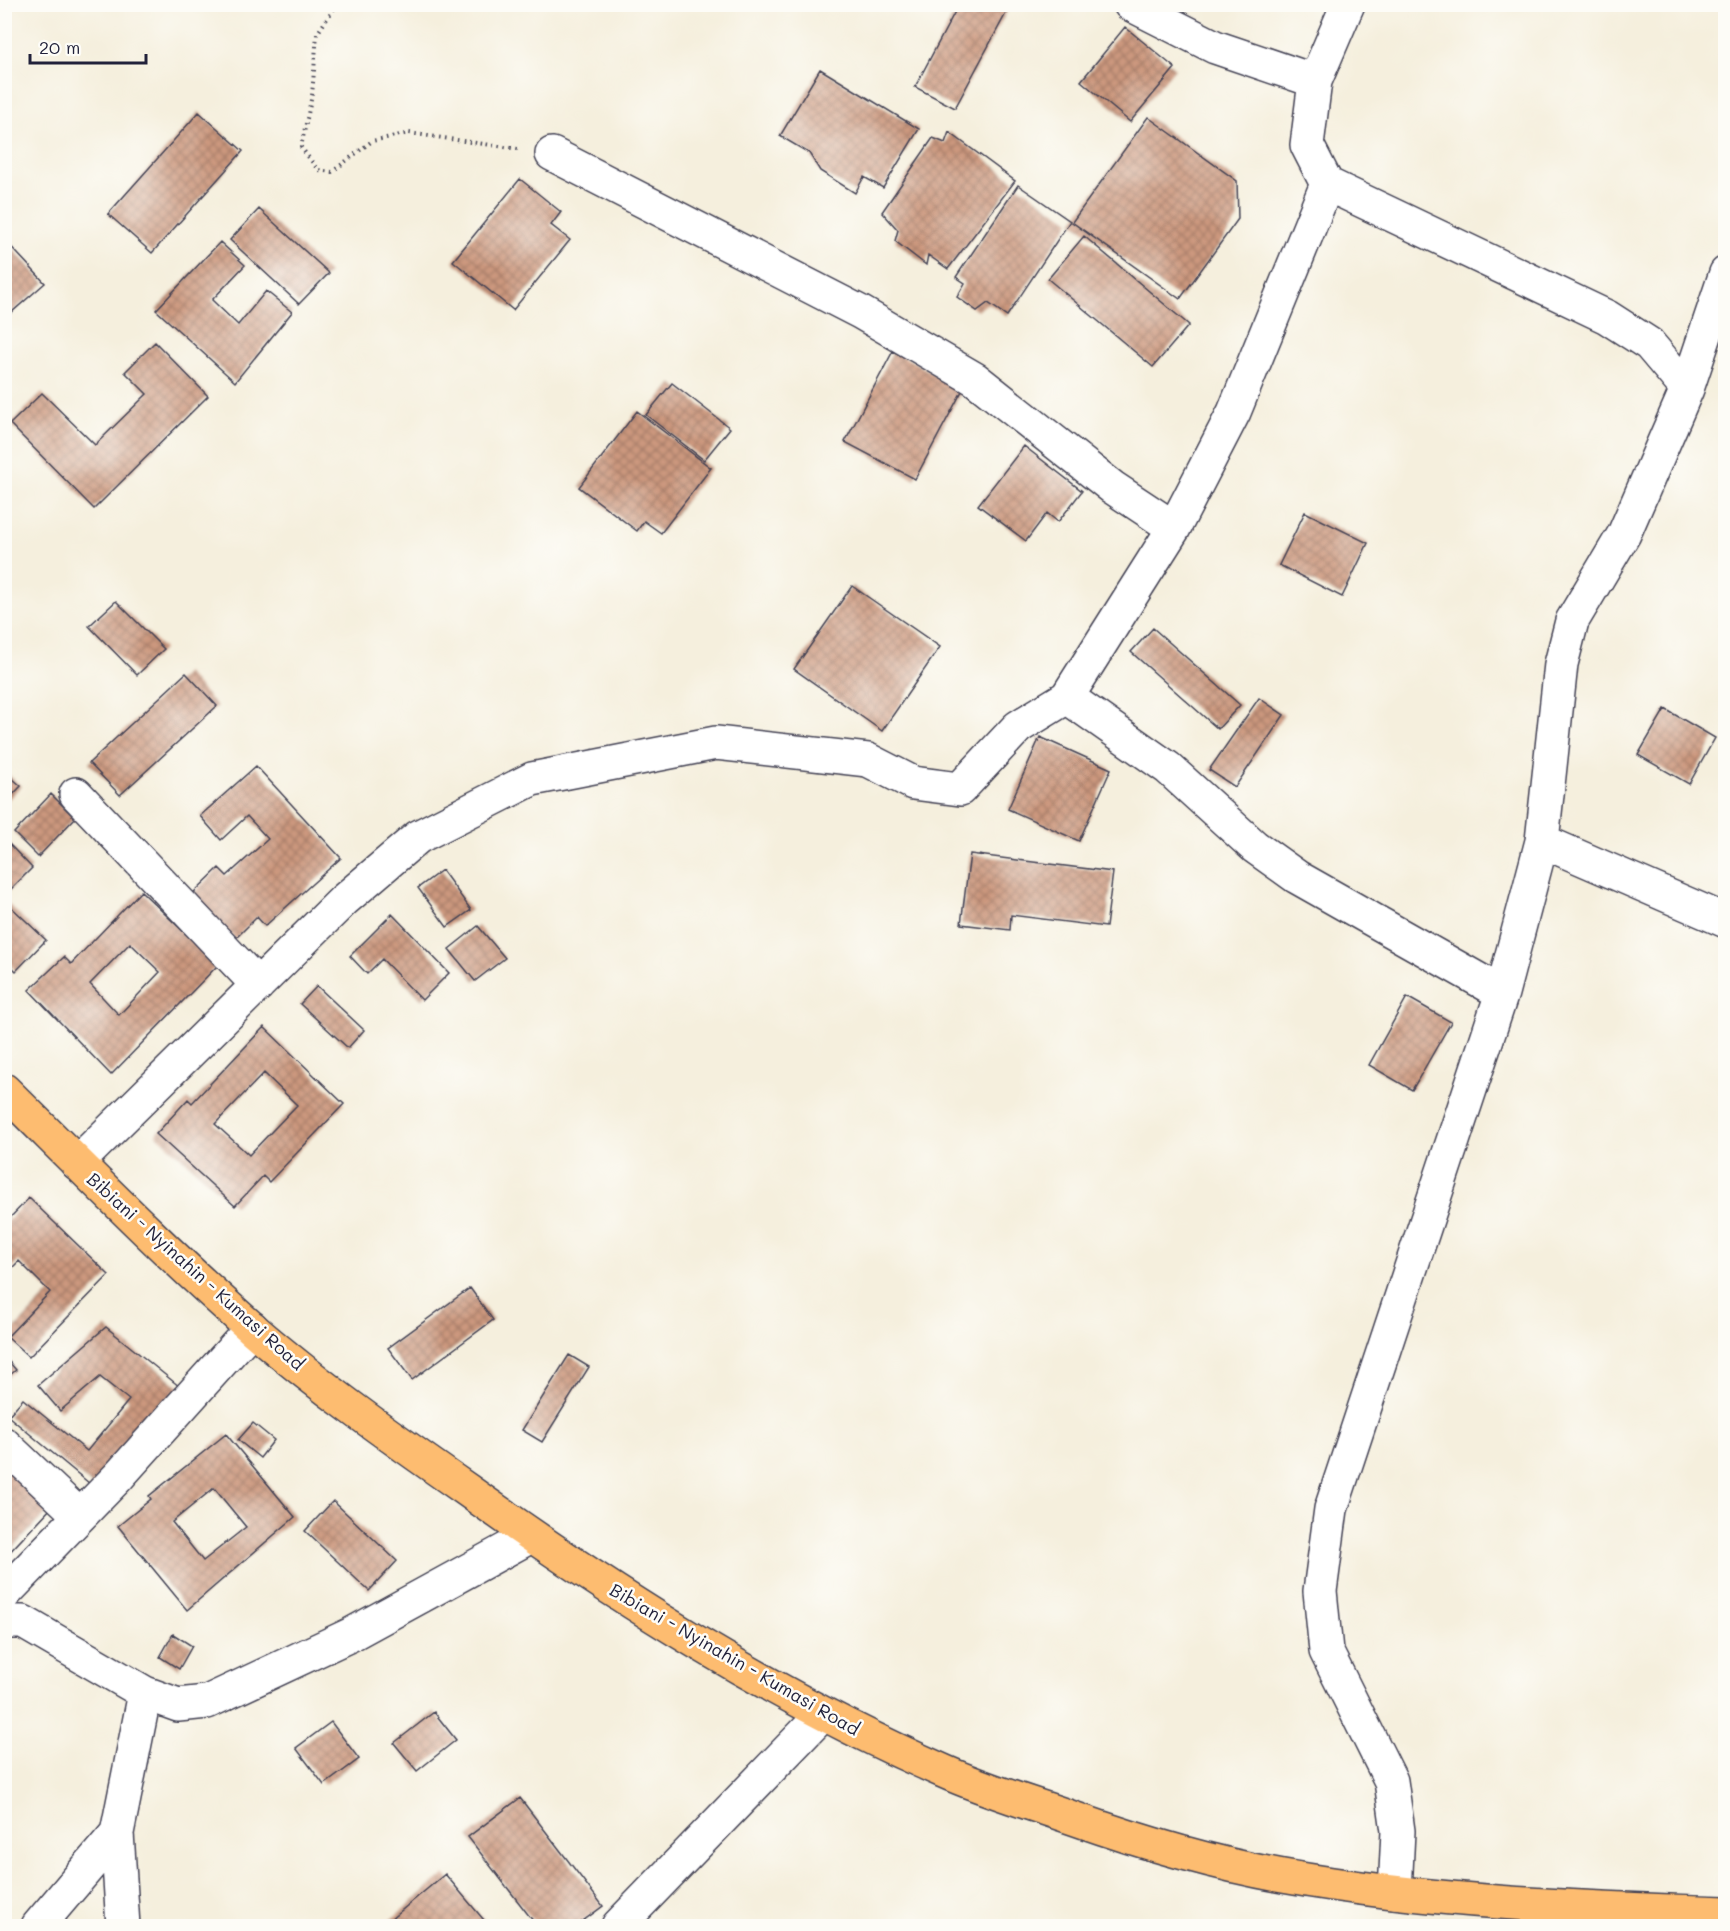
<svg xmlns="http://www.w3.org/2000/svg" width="1730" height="1931" viewBox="0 0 1730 1931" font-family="Mali,sans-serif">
<defs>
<pattern id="building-cross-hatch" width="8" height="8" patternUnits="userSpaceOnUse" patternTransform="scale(1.5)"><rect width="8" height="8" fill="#cc987e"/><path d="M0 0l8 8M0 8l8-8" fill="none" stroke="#a57c68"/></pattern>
</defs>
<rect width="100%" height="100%" fill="#fdfcf7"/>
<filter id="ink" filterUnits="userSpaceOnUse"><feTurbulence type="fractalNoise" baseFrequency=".0167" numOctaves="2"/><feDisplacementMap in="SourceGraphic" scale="12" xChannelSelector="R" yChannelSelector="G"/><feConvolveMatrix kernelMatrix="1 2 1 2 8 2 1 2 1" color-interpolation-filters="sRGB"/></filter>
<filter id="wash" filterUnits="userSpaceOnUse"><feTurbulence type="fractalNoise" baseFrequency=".008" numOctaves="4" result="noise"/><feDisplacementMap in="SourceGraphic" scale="24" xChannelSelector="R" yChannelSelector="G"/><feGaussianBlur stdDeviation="1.35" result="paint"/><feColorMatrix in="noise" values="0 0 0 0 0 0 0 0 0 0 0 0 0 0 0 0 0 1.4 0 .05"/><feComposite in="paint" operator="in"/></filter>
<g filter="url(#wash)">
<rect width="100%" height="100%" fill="#f5efdd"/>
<g id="blocks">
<!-- building -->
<path fill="url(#building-cross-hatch)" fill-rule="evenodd" d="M959,4H1011L955,108L915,87Z
M1125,27L1175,68L1130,122L1081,81Z
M820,69L919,129L883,188L864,177L855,193L820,171L809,153L780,136Z
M199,112L243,151L152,253L108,214Z
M1148,117L1237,181L1238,219L1180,299L1072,222Z
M949,132L1015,181L948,269L928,255L926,265L895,241L898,230L882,212L933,138L945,143Z
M520,179L561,212L551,225L570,240L513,310L453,261Z
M1018,185L1070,221L1007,316L988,303L977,311L957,297L965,283L956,277Z
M259,209L329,273L299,304L230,240Z
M1084,236L1189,325L1153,367L1048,279Z
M4,239L45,283L4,319Z
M220,242L245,265L212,300L238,325L266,291L292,312L235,382L156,310Z
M155,342L208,396L94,509L10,424L42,393L95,445L147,394L125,372Z
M893,351L963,389L915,479L845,442Z
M672,383L730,428L704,460L646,415Z
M637,411L711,468L661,533L644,521L637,531L579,487Z
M1024,446L1082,491L1058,522L1047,513L1026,541L978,505Z
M1305,512L1368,543L1342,597L1279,565Z
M852,586L940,647L882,731L794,669Z
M116,601L164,649L137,675L89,626Z
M1153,628L1240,705L1218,729L1131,652Z
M186,673L217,706L120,795L89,763Z
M1259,698L1284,715L1235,787L1209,770Z
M1665,709L1715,738L1689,784L1638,755Z
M1040,737L1111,769L1079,841L1008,809Z
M256,766L341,858L265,926L257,917L235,939L191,895L219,868L227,876L268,839L247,816L221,840L200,816Z
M4,771L21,786L4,804Z
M51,794L75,818L38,857L14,833Z
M9,844L32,868L4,896V849Z
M970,854L1113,872L1106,927L1011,915L1010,930L961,924Z
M442,870L471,910L447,927L418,888Z
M141,891L218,965L111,1075L29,990L64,957L71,964ZM130,943L160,972L119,1015L90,984Z
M4,900L46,940L16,971L4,959Z
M392,914L449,973L422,1000L382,959L367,974L350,956Z
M478,926L505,958L475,981L449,949Z
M317,986L364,1030L348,1048L300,1004Z
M1407,997L1451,1022L1412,1090L1369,1065Z
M264,1027L344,1104L269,1182L263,1176L235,1206L156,1134L188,1099L192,1103ZM264,1073L297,1105L249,1155L215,1124Z
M29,1198L109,1275L29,1357L7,1337L50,1292L19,1261L4,1276V1224Z
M470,1288L493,1320L412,1380L388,1348Z
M106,1327L185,1391L101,1493L8,1416L23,1399L87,1451L129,1400L100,1377L60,1411L38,1385Z
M569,1355L589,1367L542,1442L522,1430Z
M4,1356L16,1370L4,1380Z
M253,1423L274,1440L260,1458L238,1440Z
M226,1434L295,1517L187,1610L118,1526L151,1499L149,1496ZM214,1488L246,1527L203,1561L172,1522Z
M4,1462L52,1507L4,1558Z
M333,1501L397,1561L369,1591L305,1531Z
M173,1634L192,1646L179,1669L160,1657Z
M434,1712L456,1740L417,1771L394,1743Z
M331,1722L359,1759L324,1785L296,1748Z
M520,1798L603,1906L576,1926H537L468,1837Z
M445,1874L489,1926H396L390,1920Z"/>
</g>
</g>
<g filter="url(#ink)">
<use href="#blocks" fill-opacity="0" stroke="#424153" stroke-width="1.5"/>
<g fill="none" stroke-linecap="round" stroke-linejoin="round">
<!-- minor casing -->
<g stroke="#424153" stroke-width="36">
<path id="minor" d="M1130,4L1215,47L1315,81
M1348,4L1315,81L1307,145L1327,184L1607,317L1649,344L1687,389L1624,534L1572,621L1561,664L1542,841L1502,993L1331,1509L1320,1591L1326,1651L1391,1781L1398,1831L1395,1892
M552,154L860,312L975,379L1112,487L1174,528
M1687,389L1726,273
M1067,697L1168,768L1255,847L1297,877L1502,993
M76,794L258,985
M1542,841L1726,921
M77,1163L344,900L418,837L532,779L716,743L868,760L913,783L960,789L1018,727L1067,697L1174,528L1234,412L1327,184
M4,1444L80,1516
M4,1594L118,1477L252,1328
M4,1622H23L145,1693L178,1705L207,1702L350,1635L531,1536
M38,1926L117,1833
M123,1926L117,1833L145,1693
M618,1926L823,1714"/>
</g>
<!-- major casing -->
<g stroke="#424153" stroke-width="36">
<path id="major" d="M4,1090C86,1171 167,1254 254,1330C321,1388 394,1439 467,1490C617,1597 774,1697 943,1771C985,1790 1030,1803 1073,1818C1141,1842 1211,1863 1283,1876C1429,1902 1578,1908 1726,1913"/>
</g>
<!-- path -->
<path stroke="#424153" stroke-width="4" stroke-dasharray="1.5 4.5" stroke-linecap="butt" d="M337,4L317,34L312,95L301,147L318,170L332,172L372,141L409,133L518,149"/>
<!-- minor -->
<use href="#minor" stroke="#fff" stroke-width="33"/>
<!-- major -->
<use href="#major" stroke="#fdbc70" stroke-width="33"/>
</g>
</g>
<g text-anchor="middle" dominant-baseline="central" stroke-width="5" stroke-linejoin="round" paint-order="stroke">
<!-- street labels -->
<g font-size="18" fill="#22223b" stroke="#fdfcf7">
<text transform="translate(196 1271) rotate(42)">Bibiani - Nyinahin - Kumasi Road</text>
<text transform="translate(735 1659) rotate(30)">Bibiani - Nyinahin - Kumasi Road</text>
</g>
</g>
<!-- margin -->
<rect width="1730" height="1931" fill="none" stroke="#fdfcf7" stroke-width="24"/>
<!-- scale -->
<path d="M30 54v9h116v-9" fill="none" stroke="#22223b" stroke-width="3"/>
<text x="39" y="54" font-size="18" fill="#22223b" stroke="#fdfcf7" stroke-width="4.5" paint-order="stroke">20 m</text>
</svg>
